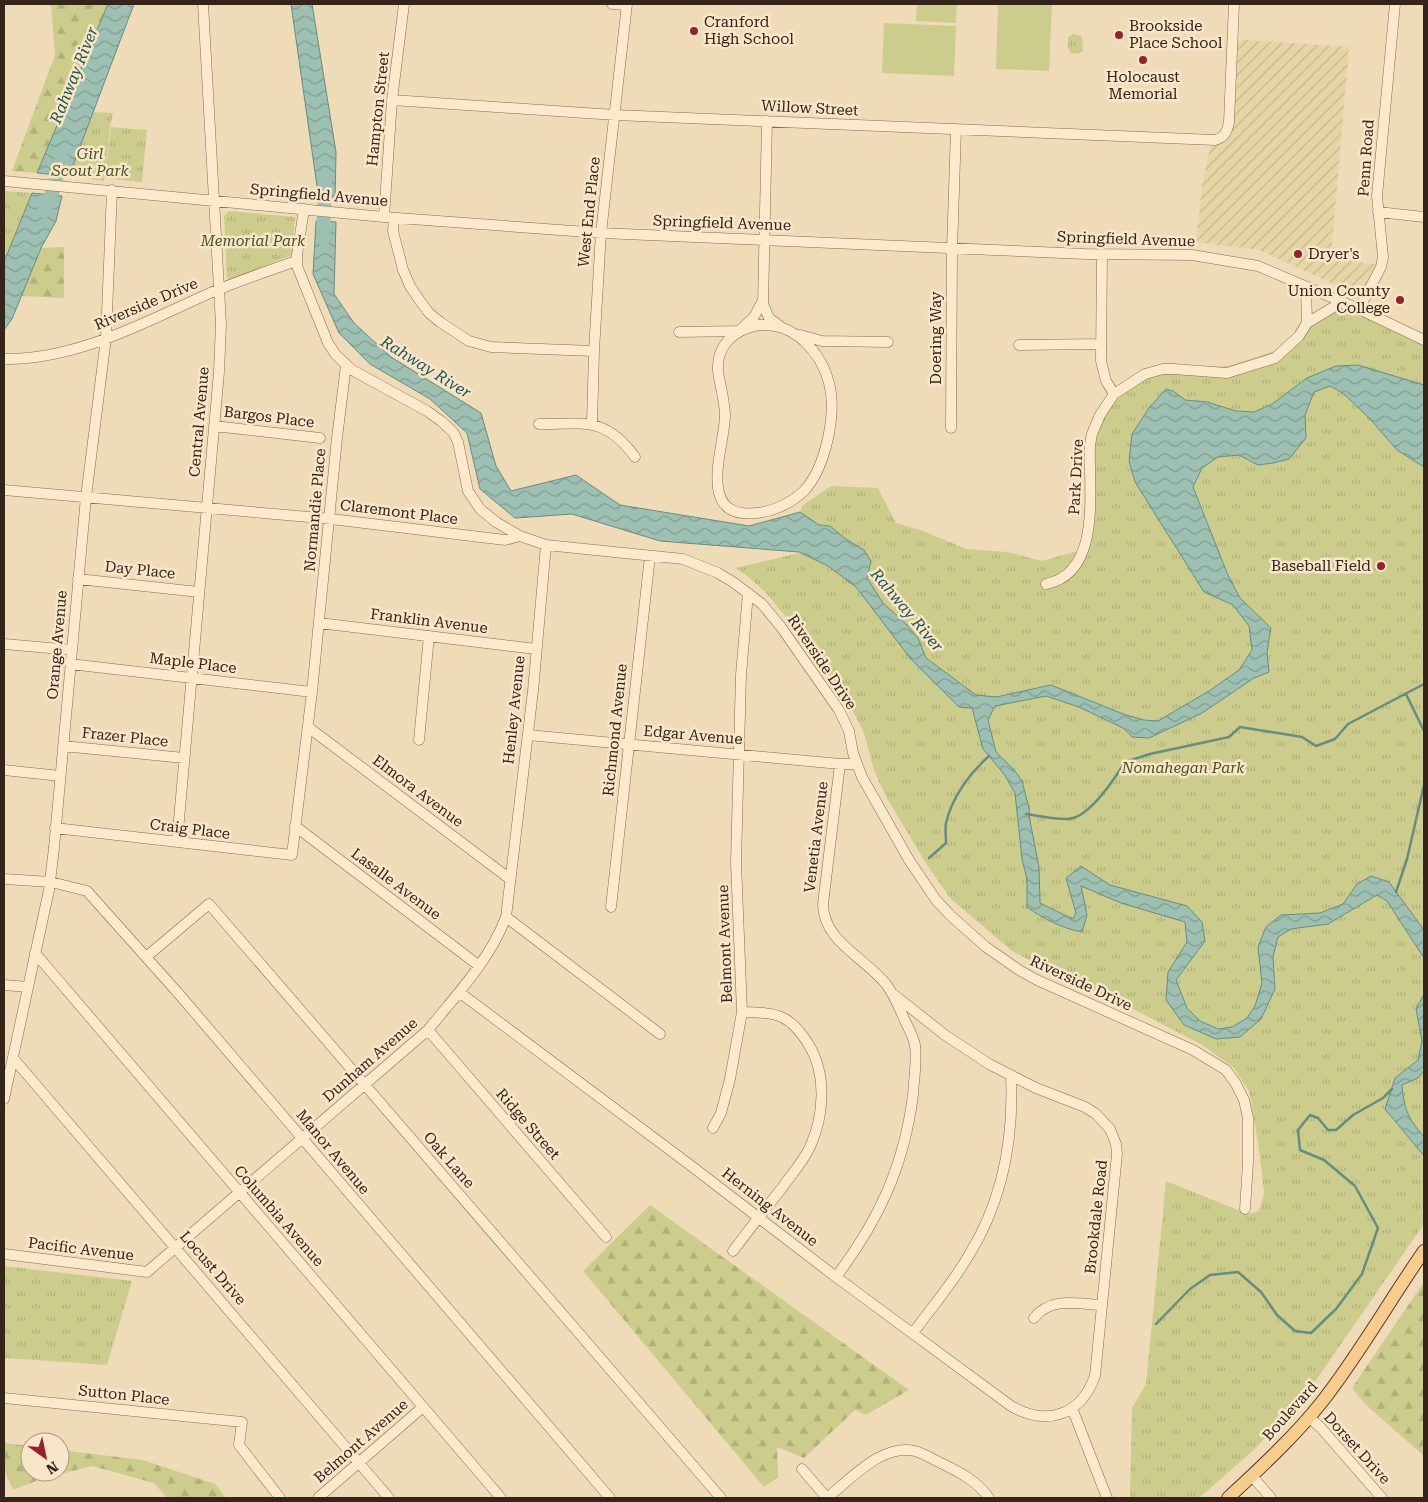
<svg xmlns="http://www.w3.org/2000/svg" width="1428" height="1502" viewBox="0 0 1428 1502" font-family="'Roboto Serif',serif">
<defs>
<pattern id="farmland-furrows" width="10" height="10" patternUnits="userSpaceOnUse" patternTransform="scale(1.25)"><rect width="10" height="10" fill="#e5d6a6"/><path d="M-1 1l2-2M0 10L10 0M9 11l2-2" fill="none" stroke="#c5b88e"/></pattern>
<pattern id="forest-firs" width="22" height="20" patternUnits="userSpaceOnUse" patternTransform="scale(1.25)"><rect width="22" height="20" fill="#cccd8d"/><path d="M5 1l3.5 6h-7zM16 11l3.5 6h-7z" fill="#b0b079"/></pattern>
<pattern id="park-tufts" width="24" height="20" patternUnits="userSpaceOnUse" patternTransform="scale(1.25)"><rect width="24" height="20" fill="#cccd8d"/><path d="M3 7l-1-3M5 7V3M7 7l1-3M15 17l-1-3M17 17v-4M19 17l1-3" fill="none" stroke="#b0b079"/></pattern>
<pattern id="water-waves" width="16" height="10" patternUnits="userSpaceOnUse" patternTransform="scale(1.25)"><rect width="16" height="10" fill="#9ec0b3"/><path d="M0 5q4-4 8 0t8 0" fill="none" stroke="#829c91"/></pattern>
</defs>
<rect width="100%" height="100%" fill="#f0dbb9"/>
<!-- farmland -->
<path fill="url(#farmland-furrows)" d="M1232,39L1349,47L1331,258L1381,265L1364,298L1259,250L1196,242L1202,186L1212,138L1226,133Z"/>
<!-- grass -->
<path fill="#cccd8d" d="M917,4H957L956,23L916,21Z
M998,4H1052L1049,71L996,69Z
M884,23L956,26L954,76L882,73Z"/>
<!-- forest -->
<path fill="url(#forest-firs)" d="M51,4H108L37,173L12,171L55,55Z
M64,247V298L21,296L41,248Z
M650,1205L909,1390L866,1415L855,1410L804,1458L777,1447L778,1477L764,1487L583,1271Z
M1424,1282V1456L1365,1404L1352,1388Z
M4,1443L30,1446V1472H60V1450L143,1460L215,1484L226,1498H167L154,1483L92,1466L41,1479L13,1490L4,1469Z"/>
<!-- park -->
<path fill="url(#park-tufts)" d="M1073,34L1082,36L1083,51L1078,54L1071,53L1068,48V37Z
M93,112L113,113L110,126L105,176L111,127L147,130L142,182L104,178V181L69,176Z
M4,191L32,193L4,262Z
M229,211L295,217L292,255L230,280L227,278L224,216Z
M1342,302L1424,341V1224L1312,1386L1256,1448L1199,1498H1130L1132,1408L1146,1384L1166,1181L1248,1214L1259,1211L1264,1193L1259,1149L1249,1091L1233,1067L1202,1045L1137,1011L1063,978L1012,951L951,899L927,865L885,795L874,770L864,733L855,715L809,646L768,595L750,578L736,568L799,553L800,512L802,506L831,486L878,488L896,523L923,531L967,549L1007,552L1042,561L1084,549L1096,424L1128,384L1174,369L1228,366L1281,349L1307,323Z
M4,1266L132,1281L107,1365L4,1358Z"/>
<!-- water -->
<path fill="url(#water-waves)" stroke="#668d80" d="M108,4H134L69,176L37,173Z
M291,4H312L336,152L335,201L319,200Z
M32,193L62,196L56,221L41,248L12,319L4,330V262Z
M316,221L336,222L334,294L354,323L391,357L481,413L496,466L511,491L576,475L620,505L749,526L800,512L819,525L830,526L846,539L864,550L871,561L867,578L883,603L906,624L918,638L926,658L976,695L996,697L1051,685L1126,715L1144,720L1158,721L1209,691L1239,670L1252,650L1249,626L1233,605L1204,592L1135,482L1129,461L1132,434L1149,408L1166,389L1173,391L1185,400L1207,402L1236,411L1254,412L1272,404L1307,378L1336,366L1358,365L1424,385V467L1397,450L1371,420L1344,394L1330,386L1314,392L1305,415L1306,438L1289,459L1273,463L1258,465L1239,455L1218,457L1202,468L1193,487L1227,573L1240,598L1271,628L1267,652L1269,672L1254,678L1202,713L1149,738L1132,737L1123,728L1079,707L1046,696L995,706L988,720L996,752L1015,771L1022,781L1029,808L1030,821L1039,867L1040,903L1073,919L1076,913L1066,878L1081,866L1110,885L1187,906L1202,922L1205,941L1176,980L1187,1008L1200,1021L1218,1029L1232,1027L1247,1018L1255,1006L1262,983L1258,947L1266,927L1281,915L1320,913L1343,904L1357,884L1371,876L1389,882L1424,930V958L1387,901L1377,895L1328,924L1291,929L1278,937L1273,957L1275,989L1261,1019L1240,1037L1216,1039L1184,1025L1166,1000L1168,972L1187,942L1185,922L1121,903L1081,886L1087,915L1082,932C1061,928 1044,919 1027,907V879L1022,859L1015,793L1004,774L983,749L972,708L959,707L910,658L856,587L828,566L799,552L660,541L572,514L515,518L480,489L467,433L430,399L370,364L339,333L313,274Z
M1424,994V1071L1418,1078L1402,1085C1404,1110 1408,1118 1424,1137V1156L1385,1109L1395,1078L1418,1060L1422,1041L1416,1009Z"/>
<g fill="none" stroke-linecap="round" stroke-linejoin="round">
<!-- stream -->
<path stroke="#668d80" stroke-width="2.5" d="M1406,694L1424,731
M1026,814C1039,816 1057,820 1069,819C1090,817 1115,778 1125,762L1150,754L1229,737L1240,727L1302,737L1316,746L1335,739L1348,724L1424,684
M929,858L946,843C946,836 945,829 946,823C952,797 970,773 989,756
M1396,892L1407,859L1424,785
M1156,1324L1190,1289L1210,1275L1238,1272L1261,1292L1277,1315L1295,1331L1311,1333L1336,1309L1362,1274L1378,1228L1355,1186L1324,1160L1300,1150L1298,1130L1310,1115L1318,1118L1328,1130H1336L1353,1115L1383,1098L1392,1089"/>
<!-- river -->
<path stroke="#9ec0b3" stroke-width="14" d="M44,211L52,193L62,158
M323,239L325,183"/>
<!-- minor casing -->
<g stroke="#866a53" stroke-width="11">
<path id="minor" d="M612,4L626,5
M392,100L615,115L1215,140C1225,137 1227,132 1229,122L1234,4
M767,121L763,304L769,318L780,326
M4,181L384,217L601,233L1086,254L1192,255L1258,266L1359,309L1424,340
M304,209L297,255V266L328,343L336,355L352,370L427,411L441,421L453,432L458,442L468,491L480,509L496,522L520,536L546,545L683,559L718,573L733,582L762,604L781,627L839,710L849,731L853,753L862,777L909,860L936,900L951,916L986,947L1019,970L1037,980L1193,1050L1226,1070L1236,1084L1244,1100L1248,1118V1163L1245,1209
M1378,212L1424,217
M384,217L392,100L404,4
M394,218L393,231L403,270L410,286L420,301L429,313L440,322L469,341L491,347L594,351
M1102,254L1101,361L1106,381L1114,394
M1306,287L1307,323
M1359,309L1381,267L1383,257L1377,196L1395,4
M759,325C777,324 790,329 804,341C816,352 825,367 829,383C837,413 826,467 804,491C791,503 774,511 757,513C695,520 724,450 725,416C725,401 720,386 718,371C716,345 735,329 759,325Z
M679,332L739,331L754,317L762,302
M800,335L822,341L888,342
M1019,345L1101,344
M4,359C77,360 145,322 210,293C238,281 268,271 296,261
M539,424C584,424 605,416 635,457
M592,424L594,351L601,233L627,4
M214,426L320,438
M951,428L952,250L956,129
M4,490L331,519L505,540L520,536
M78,579L199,592
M1046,584C1103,573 1088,488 1090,445L1092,434L1100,415L1114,394L1145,374L1163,369H1174L1227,373L1275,358L1299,336L1307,323L1342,302
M319,623L536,649
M4,644L72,650
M70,664L312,692
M308,727L510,879
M528,735L840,764H857
M419,740L429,636
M63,746L184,758
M4,770L60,776
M295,826L478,965
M55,828L292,855L312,692L337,438L346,365
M177,842L219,372L221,324L203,4
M4,879L51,882L87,891L178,993L610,1498
M611,907L650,556
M506,917L660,1034
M35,953L501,1498
M146,957L209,904L721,1498
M4,985L28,987
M459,992L690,1165L836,1277L1011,1406C1047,1427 1081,1415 1095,1376L1117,1154L1116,1144L1110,1129L1096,1114L1085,1107L1036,1088L989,1064L945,1035L893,994
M428,1030L606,1237
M13,1058L389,1498
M4,1099L49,890L54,848L86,497L106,338L112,190
M713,1128L721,1113L730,1079L742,1012L736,862L741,675L748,593
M733,1251C749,1230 765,1209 782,1188C791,1175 803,1162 810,1147C824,1116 827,1075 809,1045C789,1013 777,1013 742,1012
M4,1254L147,1272L428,1030C456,995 490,960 506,917L533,691L546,545
M836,1277C879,1220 904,1166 913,1095C914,1079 917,1061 915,1045C913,1035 906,1024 902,1014C897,1003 893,993 886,984C864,957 823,941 823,904L840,764
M1034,1318C1051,1296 1078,1304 1102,1305
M913,1333C932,1307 953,1283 969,1255C1003,1200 1014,1139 1011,1075
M4,1398L242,1422L239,1445L280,1498
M1072,1408L1107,1498
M1309,1417L1321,1428L1382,1498
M802,1469L827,1498
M1252,1476L1271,1498
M318,1498L423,1407
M827,1498C851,1479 882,1443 915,1451C925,1454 934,1460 943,1464C961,1473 977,1481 989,1498"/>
</g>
<!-- major casing -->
<g stroke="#533928" stroke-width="14">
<path id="major" d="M1228,1498C1260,1468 1294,1437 1321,1403C1359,1355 1389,1301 1424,1251"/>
</g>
<!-- minor -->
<use href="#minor" stroke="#fbe9cc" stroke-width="10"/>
<!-- major -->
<use href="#major" stroke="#f7cd8d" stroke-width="12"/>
</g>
<!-- markers -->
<g fill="#98202c" stroke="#f7e6c9" stroke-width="2">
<circle cx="694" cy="31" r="5"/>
<circle cx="1119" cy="35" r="5"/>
<circle cx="1143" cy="60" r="5"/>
<circle cx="1298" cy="254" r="5"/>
<circle cx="1400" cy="300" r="5"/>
<circle cx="1381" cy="566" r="5"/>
</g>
<g text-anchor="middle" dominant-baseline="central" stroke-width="5" stroke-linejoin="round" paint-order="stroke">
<!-- poi labels -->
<g font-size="15" fill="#342419" stroke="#f7e6c9" text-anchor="start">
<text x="704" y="22">Cranford<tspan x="704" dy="17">High School</tspan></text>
<text x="1129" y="26">Brookside<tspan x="1129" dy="17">Place School</tspan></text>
<text x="1143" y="77" text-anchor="middle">Holocaust<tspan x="1143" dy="17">Memorial</tspan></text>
<text x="1308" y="254">Dryer's</text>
<text x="1390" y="291" text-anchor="end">Union County<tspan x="1390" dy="17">College</tspan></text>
<text x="1371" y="566" text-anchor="end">Baseball Field</text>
</g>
<!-- street labels -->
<g font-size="15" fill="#342419" stroke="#f7e6c9">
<text transform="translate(810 108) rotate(3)">Willow Street</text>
<text transform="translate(378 109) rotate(-84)">Hampton Street</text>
<text transform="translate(1366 158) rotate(-86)">Penn Road</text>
<text transform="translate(319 195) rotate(5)">Springfield Avenue</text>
<text transform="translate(589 212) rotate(-84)">West End Place</text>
<text transform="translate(722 223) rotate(2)">Springfield Avenue</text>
<text transform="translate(1126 239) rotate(2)">Springfield Avenue</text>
<text transform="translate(146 304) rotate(-23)">Riverside Drive</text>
<text transform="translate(936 338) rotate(-90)">Doering Way</text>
<text transform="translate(269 417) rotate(7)">Bargos Place</text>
<text transform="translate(199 422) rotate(-85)">Central Avenue</text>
<text transform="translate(1076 477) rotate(-87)">Park Drive</text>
<text transform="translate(315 510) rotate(-85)">Normandie Place</text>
<text transform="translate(399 512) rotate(7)">Claremont Place</text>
<text transform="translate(140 570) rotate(6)">Day Place</text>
<text transform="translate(429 621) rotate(7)">Franklin Avenue</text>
<text transform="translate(57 645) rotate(-85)">Orange Avenue</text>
<text transform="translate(822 662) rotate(56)">Riverside Drive</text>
<text transform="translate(193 663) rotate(7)">Maple Place</text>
<text transform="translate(514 710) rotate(-84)">Henley Avenue</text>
<text transform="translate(615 730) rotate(-84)">Richmond Avenue</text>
<text transform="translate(693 735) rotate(5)">Edgar Avenue</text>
<text transform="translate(125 737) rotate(6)">Frazer Place</text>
<text transform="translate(418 791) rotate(37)">Elmora Avenue</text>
<text transform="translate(190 829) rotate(7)">Craig Place</text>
<text transform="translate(816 837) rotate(-83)">Venetia Avenue</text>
<text transform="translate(396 884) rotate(37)">Lasalle Avenue</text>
<text transform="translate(725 944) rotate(-92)">Belmont Avenue</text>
<text transform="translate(1081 983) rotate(25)">Riverside Drive</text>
<text transform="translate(370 1060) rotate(-41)">Dunham Avenue</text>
<text transform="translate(528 1124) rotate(49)">Ridge Street</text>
<text transform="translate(333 1152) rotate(50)">Manor Avenue</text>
<text transform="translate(449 1160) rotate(49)">Oak Lane</text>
<text transform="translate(770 1207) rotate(38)">Herning Avenue</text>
<text transform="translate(279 1216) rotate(49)">Columbia Avenue</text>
<text transform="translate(1096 1217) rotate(-84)">Brookdale Road</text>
<text transform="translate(81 1249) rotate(7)">Pacific Avenue</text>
<text transform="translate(213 1268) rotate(49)">Locust Drive</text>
<text transform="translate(124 1395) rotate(6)">Sutton Place</text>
<text transform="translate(1290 1411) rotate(-48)">Boulevard</text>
<text transform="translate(361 1441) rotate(-41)">Belmont Avenue</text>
<text transform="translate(1357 1448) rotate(48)">Dorset Drive</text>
</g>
<!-- park labels -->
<g font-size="15" font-style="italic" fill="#4a521f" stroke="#f7e6c9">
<text x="90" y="154">Girl<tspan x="90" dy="17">Scout Park</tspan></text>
<text x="253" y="241">Memorial Park</text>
<text x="1183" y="768">Nomahegan Park</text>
</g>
<!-- water labels -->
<g font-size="16" font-style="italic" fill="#27554e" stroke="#f7e6c9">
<text transform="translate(74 75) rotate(-68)">Rahway River</text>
<text transform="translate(426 367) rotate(32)">Rahway River</text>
<text transform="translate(907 610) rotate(50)">Rahway River</text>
</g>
</g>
<!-- border -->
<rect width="1428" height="1502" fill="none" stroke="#342419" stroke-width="10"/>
<!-- north arrow -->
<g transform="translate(45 1457) rotate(147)"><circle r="24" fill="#f7e6c9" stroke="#a99883"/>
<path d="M0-4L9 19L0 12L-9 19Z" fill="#98202c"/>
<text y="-8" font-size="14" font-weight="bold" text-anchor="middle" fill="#342419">N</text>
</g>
</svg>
